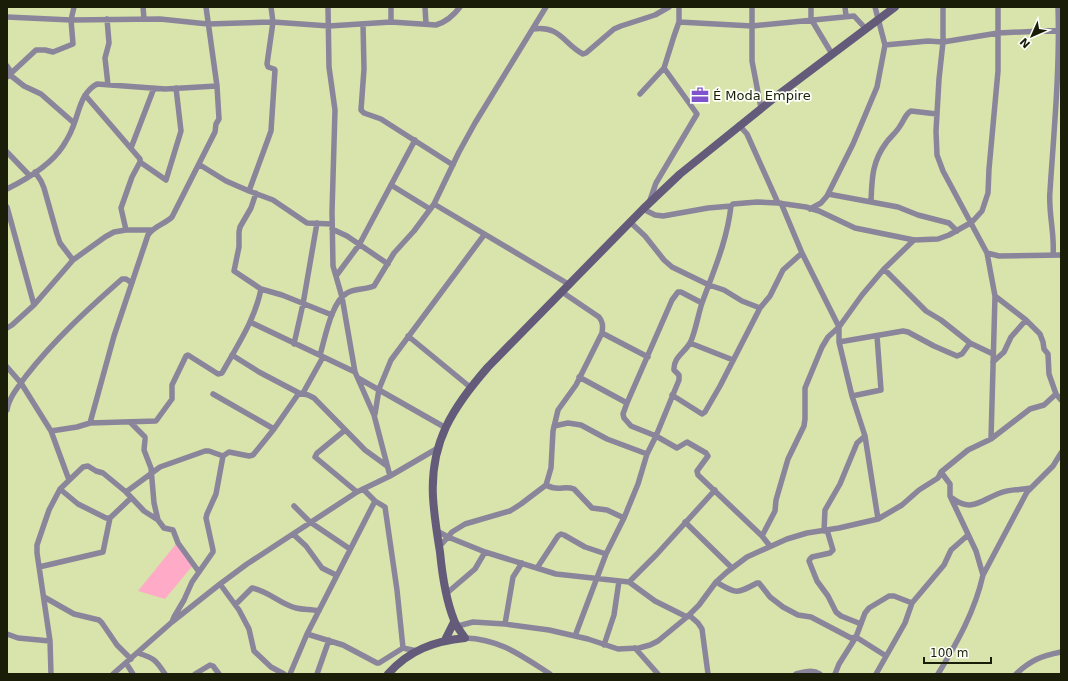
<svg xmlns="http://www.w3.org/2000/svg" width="1068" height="681" viewBox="0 0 1068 681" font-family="'DejaVu Sans',sans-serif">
<rect width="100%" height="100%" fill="#d8e4ab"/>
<!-- green -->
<path fill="#ffaac7" d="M176,544L194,564L165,599L138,591Z"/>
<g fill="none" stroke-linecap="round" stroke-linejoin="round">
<!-- street -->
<path stroke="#8b859b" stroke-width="5.5" d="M143,7L144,19
M328,7L329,67L335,110L332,212L333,266L342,297L355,372L374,415L390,476
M425,7L426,24
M752,7V61L761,108
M811,7V19L832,54
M845,7L846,16
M943,7V42L939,79L936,131L937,155L943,171L987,253L995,296L991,439
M7,17L71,20L160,19L208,24L273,22L329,26L391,22L436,25C446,22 454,15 460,7
M107,19L109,43L105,58L108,85
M391,22V7
M679,22L752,26L854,16L866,29
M363,24L364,69L361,110L364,113L381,119L453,165
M533,29C560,25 564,44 583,54L586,53L614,29L621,26L655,15L669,7
M885,45L928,41L943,42L998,33L1061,30
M7,66L11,72L10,75L24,86L41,94L74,123
M7,77L36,50H45L53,52L73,44L71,20L74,7
M640,94L664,68L674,36L679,22V7
M85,95L140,159V162L132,177L121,208L126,230
M739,125L747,134L778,203
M131,148L154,88
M7,152L30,176
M140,162L166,180L181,131L176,88
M200,165L226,181L249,191L273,200L307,223L332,224
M35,172L41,181L44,188L57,234L60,243L73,260
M391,185L430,209
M7,189C27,179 51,165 63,146C66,141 70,135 72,129C79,114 80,93 97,84L165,89L217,86
M249,191L271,131L275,70L274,69L268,67L267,64L273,22L271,7
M256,193L251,208L240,227L239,232V247L234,271L261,289L282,295L332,315
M828,194L898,207L918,215L949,223L957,231
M871,201C872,178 872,162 886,143C890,137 896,133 900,126C904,121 905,114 911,111L937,114
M649,203L656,183L697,114L664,68
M781,203L802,253L839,327V342L852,396L865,436L878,519
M434,204L570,285
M7,207L34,305
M643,209L655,215L663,216L708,208L731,206L733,204L757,202L778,203L806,207L819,211L855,228L914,240L938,239L949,235L972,222L982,211L988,193L989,169L998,71V7
M810,209L821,203L827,196L853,144L877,87L885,45L875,7
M630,222L645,236L664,260L672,267L709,285L724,290L742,301L760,308
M332,229L347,236L388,264
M987,253L999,256L1061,255
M1053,255C1055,234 1048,212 1050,191C1054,130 1060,68 1058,7
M884,269L926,311L941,320L970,343L993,354
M336,276L359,245L415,140
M995,296L1026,320L1040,334L1043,342L1044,349L1048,354L1049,374L1056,394L1061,400
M702,303L681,292H678L672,300L627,403L623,414L624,418L631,426L656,436L677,448L687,442L706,453L708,456L697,471L698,475L762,536L770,546
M250,322L355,372
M7,328L12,325L34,305L73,260L105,237L114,232L126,230H152
M602,333L648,357
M408,336L470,387
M839,342L903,331L908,332L934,346L957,356L962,354L970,343
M690,343L733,360
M294,344L303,304L317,223
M232,355L259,372L299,393L308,395L314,398L365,450L387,466
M320,355C325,339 331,302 347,293C355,288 365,290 374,286L394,253L414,231L434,204L459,152L475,123L546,7
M993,362L1004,352L1011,337L1026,320
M7,367L21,383L51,431L69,480
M579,377L627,403
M358,378L446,428
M303,393L323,357
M213,394L274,429
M672,395L702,414L705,412L720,386L760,308L770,296L783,270L802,253
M852,396L881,390L877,336
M7,410C9,397 19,386 26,376C54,340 88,309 122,279H126L132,283
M375,414L379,389L391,360L484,235
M130,422L145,437V440L144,450L151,468L154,503L158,520L164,528L173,530L178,543L199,572
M90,423L114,336L148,235C154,226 165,224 172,217L215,132L216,124L219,119L217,86L206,7
M554,426L568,423L581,425L607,439L647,454
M345,430L317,453L315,457L357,492
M51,431L77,427L90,423L156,421L172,399V385L186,356L188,355L218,374L222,373C237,346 255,320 261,289
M941,472L950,484V496L976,551L983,575
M546,485C558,492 564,485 574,489L592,508L607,510L624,518
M60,489L78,504L106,518H110
M363,489L375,501L385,507L397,590L403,648
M126,492L160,467L205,451H209L223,456
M952,498C972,513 981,500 1000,493C1010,489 1021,490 1031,488
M294,506L310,522L350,549
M685,522L732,568
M827,530L833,550L830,553L812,557L810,559L809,561L817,581L828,596L836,612L841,616L861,624
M437,531L448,537L485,552L556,574L629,582L655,601L687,617
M824,531L825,510L840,484L857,443L865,436
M293,534L306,546L322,568L336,575
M762,536L775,511L776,500L788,459L804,426L805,419V388L822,347L828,337L839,327L862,295L884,269L914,240
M439,547L448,537L452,532L465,524L510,511L521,504L546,485L551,468L553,431L558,410L576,385L602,333C603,326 603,322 599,317L562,292
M39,567L103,552L110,518L131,498
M537,568L558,536L561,534L564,535L585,547L606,554
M629,582L657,554L715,490
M716,582C737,594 736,594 757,583H759L770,597L783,607L798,615L811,617L851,638L856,637L886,656
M220,584L239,610L249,629L254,651L271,667L284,674
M447,593L475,569L485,552
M44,597L74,614L99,620L102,623L117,645L131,659
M236,604L252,588C268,591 282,605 296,608C304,610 311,609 319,611
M689,615L698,623L702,629L708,674
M172,622L174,617L184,600L192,582L213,552V550L206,518L207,514L216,494L223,456L229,452L249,456L253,455L274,429L299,393
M505,624L513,577L522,563
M458,626L473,622L505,624L549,630L588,639L618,649L639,648L650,645L658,641L687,617L699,605L716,582L727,572L747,557L787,539L807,533L839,528L878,519L902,505L919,490L938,478L941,472L968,450L991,439L1030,409L1044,405L1056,394
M7,634L18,638L50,641
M307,634L343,645L377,663H379L403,648L417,651
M575,636L606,554L624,518L638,484L647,454L656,436L679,380V375L674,370C673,357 686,352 691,341C696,329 698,315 702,303C714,270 727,241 731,206
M465,638C500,639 522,656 550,674
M604,645L614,615L619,581
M635,648L658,674
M138,653C154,658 156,660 165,674
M126,663L133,674
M51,674L50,641L37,553V545L49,510L60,489L83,467L88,466L96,471L103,473L126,492L144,511L158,520
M113,674L172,622L220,584L247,564L357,492L390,476L438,448
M195,674L210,665L213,666L219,674
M290,674L307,634L375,501
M317,674L329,640
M796,674C805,672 812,669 820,674
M835,674L839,664L856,637L865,613L869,608L889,596H894L912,603
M876,674L905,623L912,603L944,565L951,550L968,535
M938,674C957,643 975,611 983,575L1027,492L1053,466L1061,453
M1016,674C1031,660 1041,656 1061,652"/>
<!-- secondary -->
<path stroke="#645b7b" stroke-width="8" d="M445,640L454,622
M388,674C409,650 435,641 465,638C461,632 456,626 454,620C446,600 442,573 440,552C437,534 434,515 433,497C430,442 453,407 488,367L643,209L680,174L778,95L895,7"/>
</g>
<!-- icons -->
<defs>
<g id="office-bare" transform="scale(1.38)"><path d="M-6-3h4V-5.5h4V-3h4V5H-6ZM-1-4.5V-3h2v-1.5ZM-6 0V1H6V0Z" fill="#8052cb" stroke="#fdfff9" stroke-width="2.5" paint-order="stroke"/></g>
</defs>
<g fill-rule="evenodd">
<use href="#office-bare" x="700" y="95"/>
</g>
<g text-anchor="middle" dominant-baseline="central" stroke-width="3.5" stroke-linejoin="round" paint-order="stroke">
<!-- poi labels -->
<g font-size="13" fill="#1a1d08" stroke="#fdfff9" text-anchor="start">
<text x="713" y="95">É Moda Empire</text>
</g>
</g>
<!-- border -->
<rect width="1068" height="681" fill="none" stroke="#1a1d08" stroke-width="16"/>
<!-- north arrow -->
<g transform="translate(1032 36) rotate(225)" stroke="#fdfff9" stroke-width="3" paint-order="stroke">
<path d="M0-3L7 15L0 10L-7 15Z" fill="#1a1d08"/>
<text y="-6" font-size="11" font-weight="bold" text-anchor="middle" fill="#1a1d08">N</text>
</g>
<!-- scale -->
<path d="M924 657v6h67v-6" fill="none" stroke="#1a1d08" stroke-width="2"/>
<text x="930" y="657" font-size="12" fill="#1a1d08" stroke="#fdfff9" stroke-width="3" paint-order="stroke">100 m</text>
</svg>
